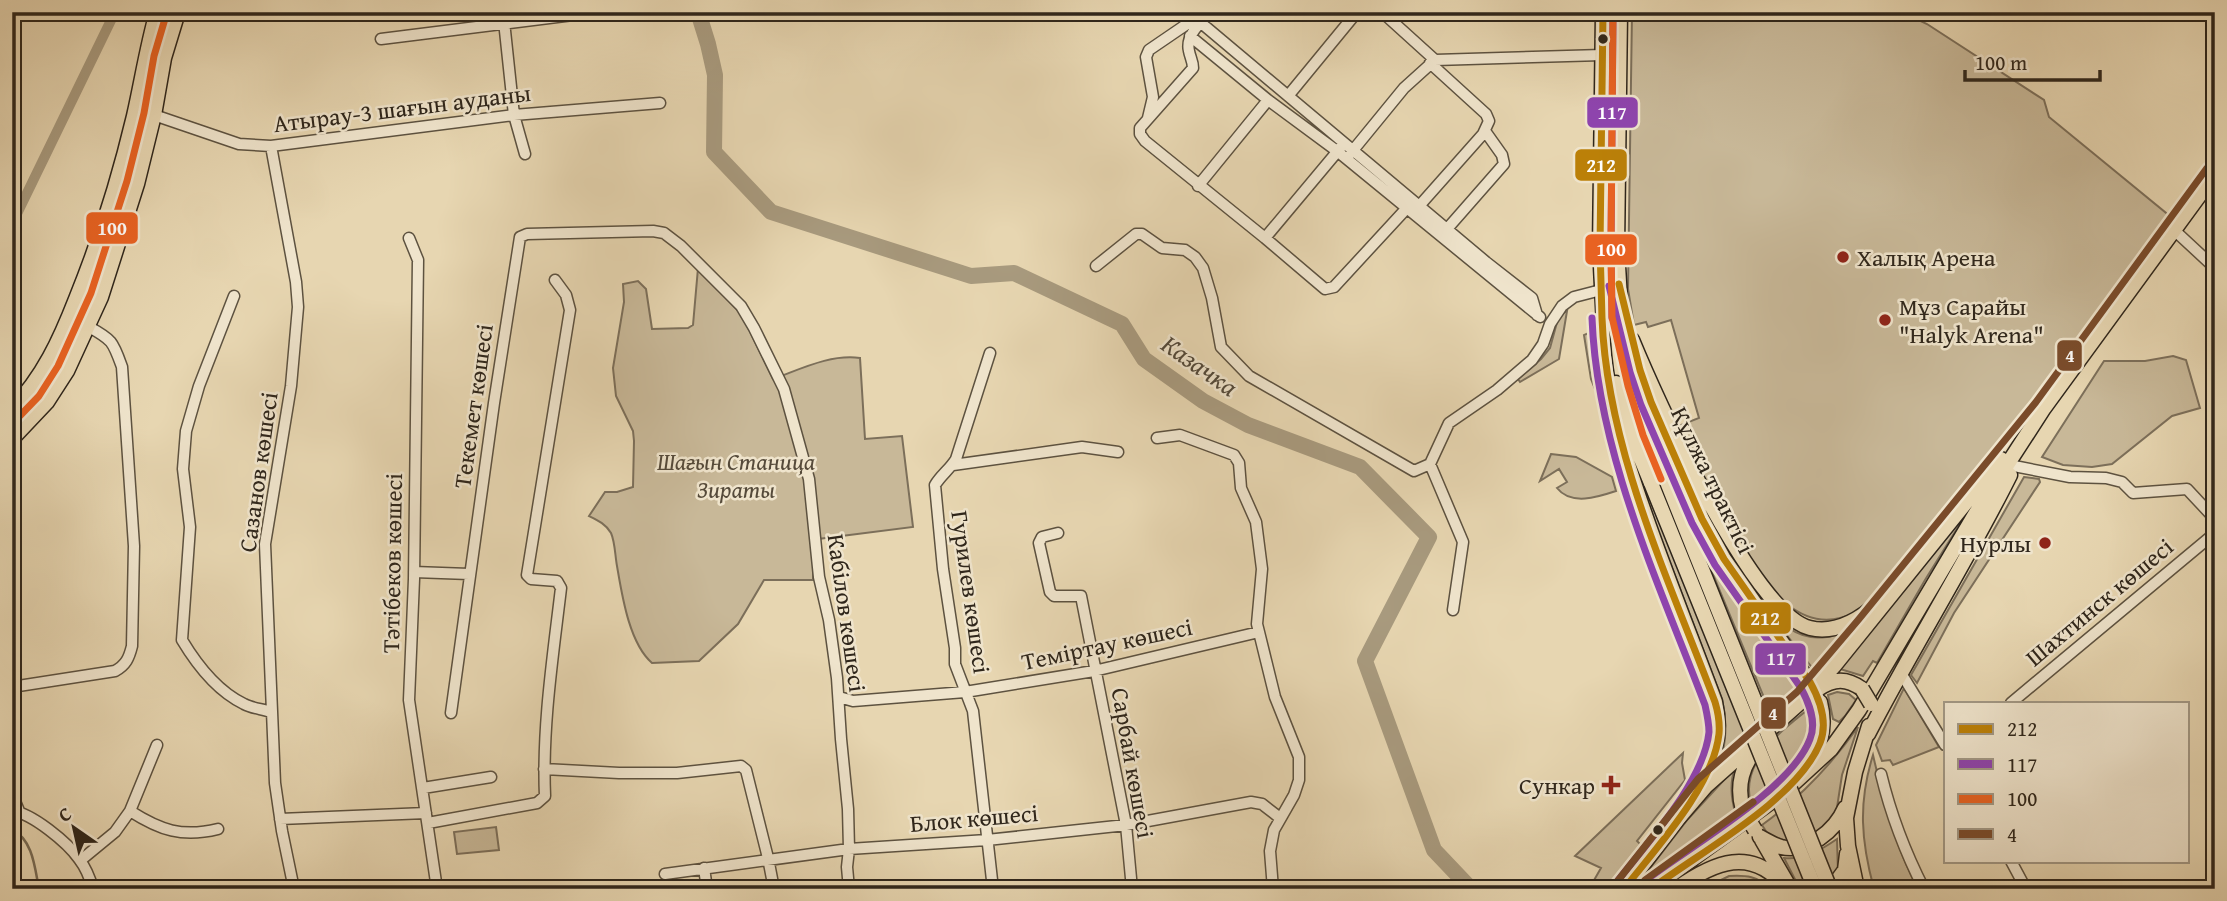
<svg xmlns="http://www.w3.org/2000/svg" width="2227" height="901" viewBox="0 0 2227 901" font-family="'Gentium Book Plus',serif">
<rect width="100%" height="100%" fill="#e7d6b1"/>
<filter id="stains"><feTurbulence type="fractalNoise" baseFrequency=".00286" numOctaves="4"/><feColorMatrix values="0 0 0 0 .2 0 0 0 0 .09 0 0 0 0 .02 0 0 0 .5 -.17"/></filter>
<radialGradient id="worn" r=".72"><stop offset=".6" stop-color="#630" stop-opacity="0"/><stop offset="1" stop-color="#630" stop-opacity=".3"/></radialGradient>
<!-- green -->
<path fill="#c8b898" stroke="#7c6f5a" stroke-width="2" d="M162,12H170C147,115 128,213 86,310C67,354 48,393 12,426V414L60,349Z
M1632,12H1902L1927,24L2044,100L2049,117L2171,217L2011,439L1883,592C1805,666 1757,576 1723,512C1707,484 1691,455 1676,427L1699,418L1671,320L1648,327L1646,322L1634,325L1628,289Z
M698,268L742,315L773,379C801,369 830,354 860,358L865,439L902,436L913,527L818,539L814,542L813,580H764L738,624L699,661L652,663C629,643 622,595 617,566C615,555 615,542 611,533C606,524 597,520 589,516L605,492H617L633,487L634,441L633,431L616,396L613,368L624,302L623,284L638,281L646,289L652,329L688,328L693,325Z
M1567,311L1559,359L1520,382L1518,379L1541,359L1550,348L1559,315Z
M1595,330V353L1610,415L1606,416L1591,379L1584,335Z
M2173,356L2186,360L2200,408L2172,416L2112,464L2092,467L2063,465L2042,457L2104,361H2145Z
M1628,452H1634L1644,485L1749,737L1719,765C1727,741 1727,723 1722,699Z
M1551,454L1576,457L1612,477L1616,491C1598,497 1571,506 1557,488L1567,482L1559,469L1540,481Z
M2024,477L2039,479L2040,482L1954,613L1917,683L1911,675Z
M1685,496L1722,574L1803,689L1772,717L1681,497Z
M1966,510L1968,511L1925,580L1877,663L1873,661L1863,676L1840,669Z
M1768,611C1799,642 1821,645 1860,625L1817,674Z
M1904,688L1939,747L1893,765L1890,760L1882,761L1876,745Z
M1837,692L1849,694L1856,700L1845,716L1839,722L1833,719L1828,695Z
M1811,707C1817,753 1784,779 1751,804C1739,762 1782,730 1811,707Z
M1858,727L1842,775L1836,814L1824,831L1794,844L1769,836L1762,825C1800,798 1831,765 1858,727Z
M1683,753L1682,763L1685,780L1637,841L1642,846L1612,889H1589L1601,868L1575,856Z
M1873,755C1884,803 1895,845 1918,889H1874C1861,841 1858,803 1873,755Z
M1735,768C1729,784 1731,799 1736,815L1641,889H1634L1688,819Z
M496,827L499,850L457,854L454,832Z
M1837,839L1838,873L1824,889H1800L1784,858C1804,860 1821,850 1837,839Z
M1729,876C1746,875 1758,876 1770,889H1703Z"/>
<g fill="none" stroke-linecap="round" stroke-linejoin="round">
<!-- stream -->
<path stroke="#786c56" stroke-width="2.5" d="M12,830C33,839 35,869 39,889"/>
<!-- canal -->
<path stroke="#a89a7e" stroke-width="10" d="M12,224L115,12"/>
<!-- river -->
<path stroke="#a89a7e" stroke-width="16" d="M698,12L708,44L715,75L714,152L771,212L971,276L1014,273L1122,324L1144,359L1203,401L1248,425L1360,467L1429,537L1365,661L1434,850L1471,889"/>
<!-- minor casing -->
<g stroke="#5d5240" stroke-width="13">
<path id="minor" d="M503,12L514,115L525,154
M1213,12C1201,21 1185,35 1189,51C1190,57 1193,61 1193,68L1140,128V134L1145,141L1265,238L1325,289L1334,287L1406,209
M1382,12L1435,60L1602,55
M1589,12L1603,17
M1190,36L1268,100L1337,151L1540,317
M381,39L597,12
M1288,96L1357,12
M154,115L239,144L271,146L514,115L660,103
M1148,118L1153,97L1146,57L1149,50L1190,22H1200L1486,262L1532,298L1537,315
M271,146L296,282L298,307L291,386L265,544L275,783L282,831L294,889
M1350,154L1404,88L1435,60
M1198,186L1268,100
M1420,205L1483,134L1489,121L1486,114L1430,63
M1447,229L1504,164L1502,155L1485,131
M2173,229L2215,268
M409,238L418,260L414,579L409,700L437,889
M1265,238L1342,146
M1096,266L1136,234H1142L1162,248L1185,250L1195,257L1203,268L1212,298L1221,347L1249,376L1414,471L1430,464L1449,423L1497,390L1532,360L1543,344L1550,324L1562,306L1574,297L1601,290
M234,296L199,386L186,431L183,469L190,527L182,640C197,665 217,691 244,704C251,708 262,709 271,712
M990,353L956,459C950,469 941,475 935,485L943,569L955,648V664L973,711L993,889
M1157,438L1180,435L1234,455L1239,463L1241,488L1256,522L1262,569L1257,624L1259,632L1275,697L1299,757V780L1294,795L1274,830L1270,851L1273,889
M1430,464L1463,542L1453,610
M953,465L1082,447L1118,452
M2014,466L2070,477L2106,478L2122,482L2133,493L2187,489L2215,519
M1058,533L1042,537L1039,543L1050,592L1054,596H1081L1126,825L1132,889
M414,572L469,574
M1901,673L1945,745
M12,687L115,671C126,665 129,658 132,646L134,546L122,367C113,342 113,340 89,327
M839,697L853,701L965,692L1094,671L1259,632
M2011,703L2215,533
M451,713L494,403L520,237L527,234L653,231L664,233L681,246L741,306L754,328L784,389L809,479L819,577L829,620L837,678L841,739L848,809L849,849L847,867L849,889
M544,769L619,773H677L741,766L746,770L768,858L774,889
M1881,774C1891,815 1905,852 1924,889
M423,788L491,777
M12,794L19,811
M12,811C32,813 68,843 79,859C86,868 90,878 93,889
M130,811C160,830 182,838 218,829
M280,819L426,813
M428,823L537,803L545,796C542,727 553,656 561,588L557,581L531,579L527,575L570,310L566,295L555,280
M81,860L115,832L130,811L157,745
M2011,861L2026,889
M704,868L707,889
M665,874L849,849L987,840L1126,825L1251,802L1262,804L1280,818"/>
</g>
<!-- major casing -->
<g stroke="#2f261b" stroke-width="17">
<path id="major" d="M1603,12L1600,247L1604,326
M1620,12L1617,249L1621,315L1625,346L1632,376L1665,477
M1602,318C1602,390 1625,459 1649,526C1670,585 1693,643 1715,702C1723,738 1713,758 1696,790
M1632,340C1655,396 1753,615 1810,628C1835,634 1860,619 1878,603
M1616,383L1633,439L1651,483
M12,409C43,377 60,340 76,299C100,240 119,179 134,116C142,81 147,47 157,12
M1659,422L1702,519L1724,559L1806,677
M12,439L47,402L67,371L101,297L137,184L154,115L164,58L178,12
M1818,689C1834,678 1847,678 1862,689
M1868,734C1913,647 1966,563 2010,475
M1808,765C1822,745 1826,725 1820,702
M1743,810C1736,785 1742,765 1759,745
M1760,837C1767,841 1774,845 1781,847C1808,853 1835,831 1845,808
M1762,840L1787,883
M1624,889L1677,820L1706,786L1804,699L1834,666L2001,459
M1651,889L1783,793L1831,749L1859,710L1974,516L2044,408L2215,174
M1676,889C1714,862 1752,845 1787,889
M1831,889L1845,870L1847,854
M1857,889L1848,846L1846,818L1855,772L1869,726"/>
</g>
<!-- minor -->
<use href="#minor" stroke="#efe4cc" stroke-width="10"/>
<!-- major -->
<use href="#major" stroke="#e7d6b1" stroke-width="14"/>
<!-- major-bridge casing -->
<g stroke="#2f261b" stroke-width="17" stroke-linecap="butt">
<path id="major-bridge" d="M1665,477L1830,889
M1651,483L1815,889
M1862,689L1871,704
M1743,810L1755,830"/>
</g>
<!-- major-bridge -->
<use href="#major-bridge" stroke="#e7d6b1" stroke-width="14"/>
<!-- bus-1 casing -->
<g stroke="#efe4cc" stroke-width="12">
<path id="bus-1" d="M1619,284L1640,370L1651,402L1702,519L1724,559L1810,682C1820,700 1828,723 1820,743C1797,800 1700,852 1651,889
M1602,318C1607,450 1669,580 1715,702C1718,712 1720,723 1719,734C1713,787 1656,848 1624,889
M1602,318L1600,247L1603,12"/>
</g>
<!-- bus-2 casing -->
<g stroke="#efe4cc" stroke-width="12">
<path id="bus-2" d="M1609,286L1630,372L1641,405L1692,523L1715,565L1801,688C1809,703 1817,722 1810,739C1791,790 1689,847 1645,881
M1592,318C1597,452 1658,581 1705,705C1707,714 1709,723 1709,732C1704,782 1646,844 1616,883
M1612,318L1611,247L1613,12"/>
</g>
<!-- bus-3 casing -->
<g stroke="#efe4cc" stroke-width="12">
<path id="bus-3" d="M1613,12L1611,247L1612,317L1628,386L1643,435L1661,479
M12,424L39,396L58,366L91,293L127,181L144,113L154,56L167,12"/>
</g>
<!-- bus-4 casing -->
<g stroke="#efe4cc" stroke-width="12">
<path id="bus-4" d="M1645,880L1753,802
M1616,883L1698,779L1797,692L1859,619L2036,402L2207,168"/>
</g>
<!-- bus-1 -->
<use href="#bus-1" stroke="#bb8008" stroke-width="7"/>
<!-- bus-2 -->
<use href="#bus-2" stroke="#8e44ad" stroke-width="7"/>
<!-- bus-3 -->
<use href="#bus-3" stroke="#e86222" stroke-width="7"/>
<!-- bus-4 -->
<use href="#bus-4" stroke="#7a4b2a" stroke-width="7"/>
</g>
<!-- markers -->
<g fill="#2f261b" stroke="#efe4cc" stroke-width="2.5">
<circle cx="1603" cy="39" r="6"/>
<circle cx="1658" cy="830" r="6"/>
</g>
<g fill="#8f2418" stroke="#efe4cc" stroke-width="2.5">
<circle cx="1843" cy="257" r="7"/>
<circle cx="1885" cy="320" r="7"/>
<circle cx="2045" cy="543" r="7"/>
<path d="M1607.5 774.5h7v7h7v7h-7v7h-7v-7h-7v-7h7z"/>
</g>
<g text-anchor="middle" dominant-baseline="central" stroke-width="5" stroke-linejoin="round" paint-order="stroke">
<!-- street labels -->
<g font-size="24" fill="#2f261b" stroke="#efe4cc">
<text transform="translate(402 108) rotate(-7)">Атырау-3 шағын ауданы</text>
<text transform="translate(473 406) rotate(-82)">Текемет көшесі</text>
<text transform="translate(258 472) rotate(-82)">Сазанов көшесі</text>
<text transform="translate(1713 480) rotate(64)">Құлжа трактісі</text>
<text transform="translate(392 563) rotate(-89)">Тәтібеков көшесі</text>
<text transform="translate(971 592) rotate(82)">Гурилев көшесі</text>
<text transform="translate(2099 602) rotate(-40)">Шахтинск көшесі</text>
<text transform="translate(847 613) rotate(82)">Кабілов көшесі</text>
<text transform="translate(1107 644) rotate(-12)">Теміртау көшесі</text>
<text transform="translate(1133 763) rotate(80)">Сарбай көшесі</text>
<text transform="translate(974 818) rotate(-5)">Блок көшесі</text>
</g>
<!-- poi labels -->
<g font-size="24" fill="#2f261b" stroke="#efe4cc" text-anchor="start">
<text x="1857" y="257">Халық Арена</text>
<text x="1899" y="306">Мұз Сарайы<tspan x="1899" dy="28">"Halyk Arena"</tspan></text>
<text x="2031" y="543" text-anchor="end">Нурлы</text>
<text x="1595" y="785" text-anchor="end">Сункар</text>
</g>
<!-- park labels -->
<g font-size="24" font-style="italic" fill="#554a3a" stroke="#efe4cc">
<text x="736" y="461">Шағын Станица<tspan x="736" dy="28">Зираты</tspan></text>
</g>
<!-- water labels -->
<g font-size="26" font-style="italic" fill="#534939" stroke="#efe4cc">
<text transform="translate(1200 365) rotate(35)">Казачка</text>
</g>
</g>
<g stroke="#efe4cc" stroke-width="2.5">
<rect x="1586" y="96" width="53" height="33" rx="7" fill="#8e44ad"/>
<rect x="1574" y="148" width="54" height="34" rx="7" fill="#bb8008"/>
<rect x="85" y="211" width="54" height="34" rx="7" fill="#e86222"/>
<rect x="1584" y="233" width="54" height="33" rx="7" fill="#e86222"/>
<rect x="2056" y="339" width="27" height="33" rx="7" fill="#7a4b2a"/>
<rect x="1739" y="601" width="53" height="34" rx="7" fill="#bb8008"/>
<rect x="1754" y="642" width="53" height="34" rx="7" fill="#8e44ad"/>
<rect x="1760" y="696" width="27" height="34" rx="7" fill="#7a4b2a"/>
</g>
<g font-size="19" text-anchor="middle" font-weight="bold" fill="#fff">
<text x="1612" y="119">117</text>
<text x="1601" y="172">212</text>
<text x="112" y="235">100</text>
<text x="1611" y="256">100</text>
<text x="2070" y="362">4</text>
<text x="1765" y="625">212</text>
<text x="1781" y="665">117</text>
<text x="1773" y="720">4</text>
</g>
<!-- margin -->
<rect width="2227" height="901" fill="none" stroke="#e7d6b1" stroke-width="42"/>
<rect x="14" y="14" width="2199" height="873" fill="none" stroke="#2f261b" stroke-width="3.5"/>
<rect x="21" y="21" width="2185" height="859" fill="none" stroke="#2f261b" stroke-width="2"/>
<!-- legend -->
<rect x="1944" y="702" width="245" height="161" fill="#efe4cc" stroke="#a29885" stroke-width="2"/>
<rect x="1958" y="724" width="35" height="10" fill="#bb8008" stroke="#a29885" stroke-width="2"/>
<text x="2007" y="736" font-size="21" fill="#2f261b">212</text>
<rect x="1958" y="759" width="35" height="10" fill="#8e44ad" stroke="#a29885" stroke-width="2"/>
<text x="2007" y="772" font-size="21" fill="#2f261b">117</text>
<rect x="1958" y="794" width="35" height="10" fill="#e86222" stroke="#a29885" stroke-width="2"/>
<text x="2007" y="806" font-size="21" fill="#2f261b">100</text>
<rect x="1958" y="829" width="35" height="10" fill="#7a4b2a" stroke="#a29885" stroke-width="2"/>
<text x="2007" y="842" font-size="21" fill="#2f261b">4</text>
<!-- north arrow -->
<g transform="translate(74 828) rotate(326)" stroke="#efe4cc" stroke-width="5" paint-order="stroke">
<path d="M0-5L12 26L0 18L-12 26Z" fill="#2f261b"/>
<text y="-10" font-size="19" font-weight="bold" text-anchor="middle" fill="#2f261b">С</text>
</g>
<!-- scale -->
<path d="M1965 70v10h135v-10" fill="none" stroke="#2f261b" stroke-width="3.5"/>
<text x="1975" y="70" font-size="21" fill="#2f261b" stroke="#efe4cc" stroke-width="5" paint-order="stroke">100 m</text>
<rect width="100%" height="100%" filter="url(#stains)"/>
<rect width="100%" height="100%" fill="url(#worn)"/>
</svg>
